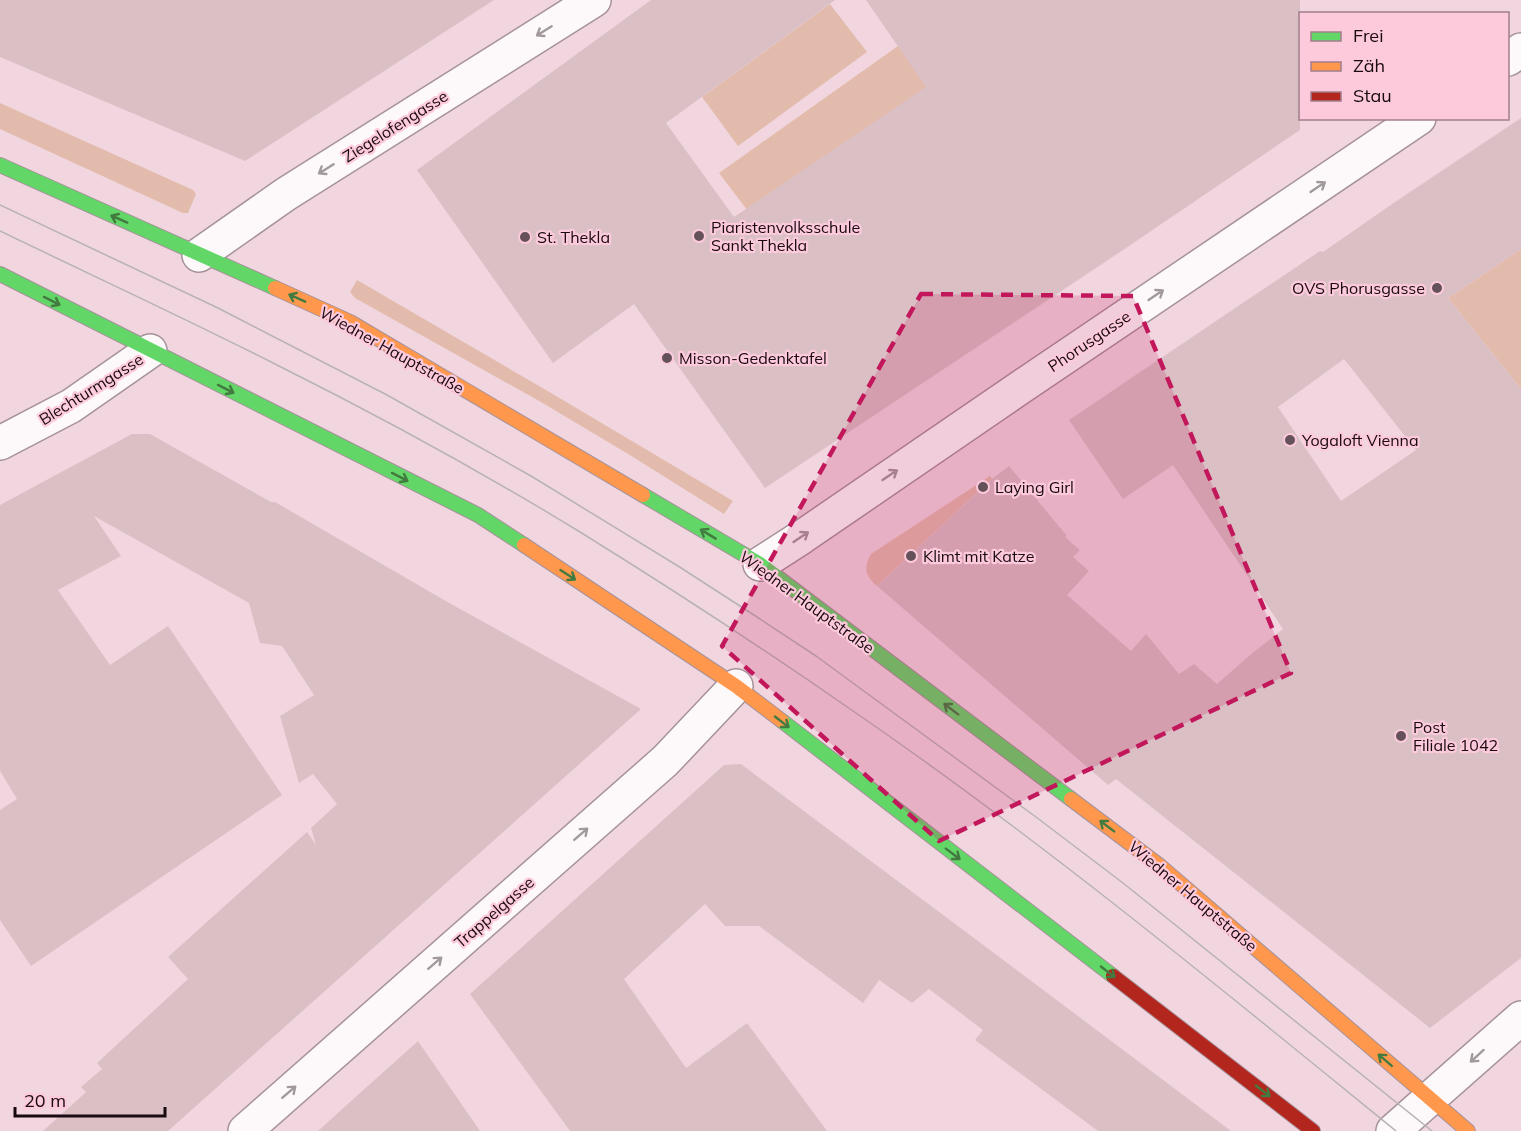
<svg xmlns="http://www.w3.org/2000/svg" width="1521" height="1131" viewBox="0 0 1521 1131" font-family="Mulish,sans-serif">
<rect width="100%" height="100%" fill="#f1d6e0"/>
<!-- green -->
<path fill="#e3bbad" d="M1074,0L763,231L719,173L898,46Z
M830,4L867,52L738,146L702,97Z
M0,103L193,190L196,194L188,213H183L0,129Z
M1521,249V389L1448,298Z
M357,280L546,390L733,501L724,514L633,457L541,402L355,298L350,292Z
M990,476L992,479L983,487L877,586C865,575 863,568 871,554Z"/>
<!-- building -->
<path fill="#dac0c5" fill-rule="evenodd" d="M0,0H494L245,161L0,57Z
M651,0H835L666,123L734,217L926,87L866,0H1300V130L1123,250L765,488L634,304L553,363L417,170Z
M1521,118V249L1448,298L1521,389V958L1430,1028L1116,779L1108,785L877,586L992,479L1009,466L1067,536L1065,537L1080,550L1073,557L1089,571L1067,595L1131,651L1146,634L1179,674L1194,664L1217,684L1250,655L1283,629L1173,465L1123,499L1069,420L1320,251L1323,252L1395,202ZM1344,359L1416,450L1341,501L1278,407Z
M132,434H150L271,502H275L451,604L641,709L168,1131H43L86,1092L81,1087L102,1069L97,1063L188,979L168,957L307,832L316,845L311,828L337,804L313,774L299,783L280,716L314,695L282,646L260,643L249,603L94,516L121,556L58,590L110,665L168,626L282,795L31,966L0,920V810L17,799L0,771V505Z
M741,764L986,947L1231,1131H1098L975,1040L983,1030L929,989L912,1003L879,980L863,1003L759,926H725L705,904L624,979L686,1068L747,1023L827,1131H570L470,994L724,765Z
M418,1041L480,1131H318L360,1093Z"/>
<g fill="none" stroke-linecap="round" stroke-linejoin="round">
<!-- street casing -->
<g stroke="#a6929a" stroke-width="36">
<path id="street" d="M1508,59L1521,50
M199,255L286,194L594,0
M0,443L71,406L150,351
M760,564L802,537L1018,389L1419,118
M245,1131L665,761L736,686
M1393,1131L1521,1018"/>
</g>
<!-- fast casing -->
<g stroke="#a6929a" stroke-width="16">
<path id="fast" d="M0,165L275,288
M0,274L478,515L524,545
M643,495L760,564L1071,799
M782,721L1113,976"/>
</g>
<!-- slow casing -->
<g stroke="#a6929a" stroke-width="16">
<path id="slow" d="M275,288L350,322L643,495
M524,545L736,686L782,721
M1071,799L1160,866L1468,1131"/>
</g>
<!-- jam casing -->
<g stroke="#a6929a" stroke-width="16">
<path id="jam" d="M1113,976L1313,1131"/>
</g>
<!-- street -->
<use href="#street" stroke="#fdf9fa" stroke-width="33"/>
<!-- fast -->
<use href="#fast" stroke="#63d668" stroke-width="14"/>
<!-- slow -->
<use href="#slow" stroke="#ff974d" stroke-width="14"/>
<!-- jam -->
<use href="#jam" stroke="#b3261e" stroke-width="14"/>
<!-- tram -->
<path stroke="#b8b2b5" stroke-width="1.5" d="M0,205L218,308L387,395L531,476L678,566L757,617L816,656L1036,817L1123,883L1432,1131
M0,231C93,276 187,319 279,366C381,417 482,472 580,532C672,589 764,649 853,711C1041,840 1219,987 1396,1131"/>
</g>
<!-- one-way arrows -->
<defs><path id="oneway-shaft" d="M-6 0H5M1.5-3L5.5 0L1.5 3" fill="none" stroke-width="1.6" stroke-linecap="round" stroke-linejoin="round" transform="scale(1.5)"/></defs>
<g stroke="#a2999c">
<use href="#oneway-shaft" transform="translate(544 31) rotate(148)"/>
<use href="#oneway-shaft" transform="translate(326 169) rotate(148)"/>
<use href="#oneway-shaft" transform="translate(1318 187) rotate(-34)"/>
<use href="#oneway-shaft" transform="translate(1156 295) rotate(-34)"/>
<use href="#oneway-shaft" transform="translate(890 475) rotate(-34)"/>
<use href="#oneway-shaft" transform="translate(801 537) rotate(-34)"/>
<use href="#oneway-shaft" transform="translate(581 834) rotate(-41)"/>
<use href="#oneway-shaft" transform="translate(435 963) rotate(-41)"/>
<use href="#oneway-shaft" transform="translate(1477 1056) rotate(138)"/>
<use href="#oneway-shaft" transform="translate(289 1092) rotate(-41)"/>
</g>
<g stroke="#427a40">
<use href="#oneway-shaft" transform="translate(119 219) rotate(-156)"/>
<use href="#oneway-shaft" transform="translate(297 298) rotate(-156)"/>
<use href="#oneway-shaft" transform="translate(52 301) rotate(27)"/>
<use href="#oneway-shaft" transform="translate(226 389) rotate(27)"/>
<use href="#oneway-shaft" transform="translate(400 477) rotate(27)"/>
<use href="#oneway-shaft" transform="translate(708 534) rotate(-149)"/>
<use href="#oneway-shaft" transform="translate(568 575) rotate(33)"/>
<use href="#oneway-shaft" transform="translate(951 709) rotate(-143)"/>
<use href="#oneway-shaft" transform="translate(782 722) rotate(38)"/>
<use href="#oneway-shaft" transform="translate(1107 826) rotate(-143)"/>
<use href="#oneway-shaft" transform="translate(953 854) rotate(37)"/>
<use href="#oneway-shaft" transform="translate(1108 972) rotate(38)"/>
<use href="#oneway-shaft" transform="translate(1385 1060) rotate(-139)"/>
<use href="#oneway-shaft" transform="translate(1263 1091) rotate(38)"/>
</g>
<!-- marked area -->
<path fill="#c2185b" fill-opacity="0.2" stroke="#c2185b" stroke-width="4.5" stroke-dasharray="12 8" stroke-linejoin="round" d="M921,294L1133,296L1291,673L939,841L722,646Z"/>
<!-- markers -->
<g fill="#655159" stroke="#fdcadc" stroke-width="2">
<circle cx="699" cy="236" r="6"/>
<circle cx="525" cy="237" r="6"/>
<circle cx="1437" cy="288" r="6"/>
<circle cx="667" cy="358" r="6"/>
<circle cx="1290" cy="440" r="6"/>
<circle cx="983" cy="487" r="6"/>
<circle cx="911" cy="556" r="6"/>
<circle cx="1401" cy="736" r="6"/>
</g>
<g text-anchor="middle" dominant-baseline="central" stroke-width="4.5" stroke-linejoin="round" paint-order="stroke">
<!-- street labels -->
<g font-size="16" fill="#190910" stroke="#fdcadc">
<text transform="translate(395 126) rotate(-32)">Ziegelofengasse</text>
<text transform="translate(1089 341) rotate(-34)">Phorusgasse</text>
<text transform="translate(392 350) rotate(29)">Wiedner Hauptstraße</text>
<text transform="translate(91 389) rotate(-32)">Blechturmgasse</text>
<text transform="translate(807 602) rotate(36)">Wiedner Hauptstraße</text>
<text transform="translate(1193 896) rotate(40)">Wiedner Hauptstraße</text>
<text transform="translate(494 912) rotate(-41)">Trappelgasse</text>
</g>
<!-- poi labels -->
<g font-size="16" fill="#190910" stroke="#fdcadc" text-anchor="start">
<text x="711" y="227">Piaristenvolksschule<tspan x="711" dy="18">Sankt Thekla</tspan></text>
<text x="537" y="237">St. Thekla</text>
<text x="1425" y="288" text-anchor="end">OVS Phorusgasse</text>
<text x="679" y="358">Misson-Gedenktafel</text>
<text x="1302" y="440">Yogaloft Vienna</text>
<text x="995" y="487">Laying Girl</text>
<text x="923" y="556">Klimt mit Katze</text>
<text x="1413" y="727">Post<tspan x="1413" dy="18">Filiale 1042</tspan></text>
</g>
</g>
<!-- legend -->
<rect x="1299" y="12" width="210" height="108" fill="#fdcadc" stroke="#a27d8a" stroke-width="1.5"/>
<rect x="1311" y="32" width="30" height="9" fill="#63d668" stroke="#a27d8a" stroke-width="1.5"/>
<text x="1353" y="42" font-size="18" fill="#190910">Frei</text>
<rect x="1311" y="62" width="30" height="9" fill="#ff974d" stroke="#a27d8a" stroke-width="1.5"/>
<text x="1353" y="72" font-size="18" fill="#190910">Zäh</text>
<rect x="1311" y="92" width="30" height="9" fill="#b3261e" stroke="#a27d8a" stroke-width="1.5"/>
<text x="1353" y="102" font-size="18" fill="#190910">Stau</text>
<!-- scale -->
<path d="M15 1107v9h150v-9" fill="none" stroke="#190910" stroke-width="3"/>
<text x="24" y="1107" font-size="18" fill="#190910" stroke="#fdcadc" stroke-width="4.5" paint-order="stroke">20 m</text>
</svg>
